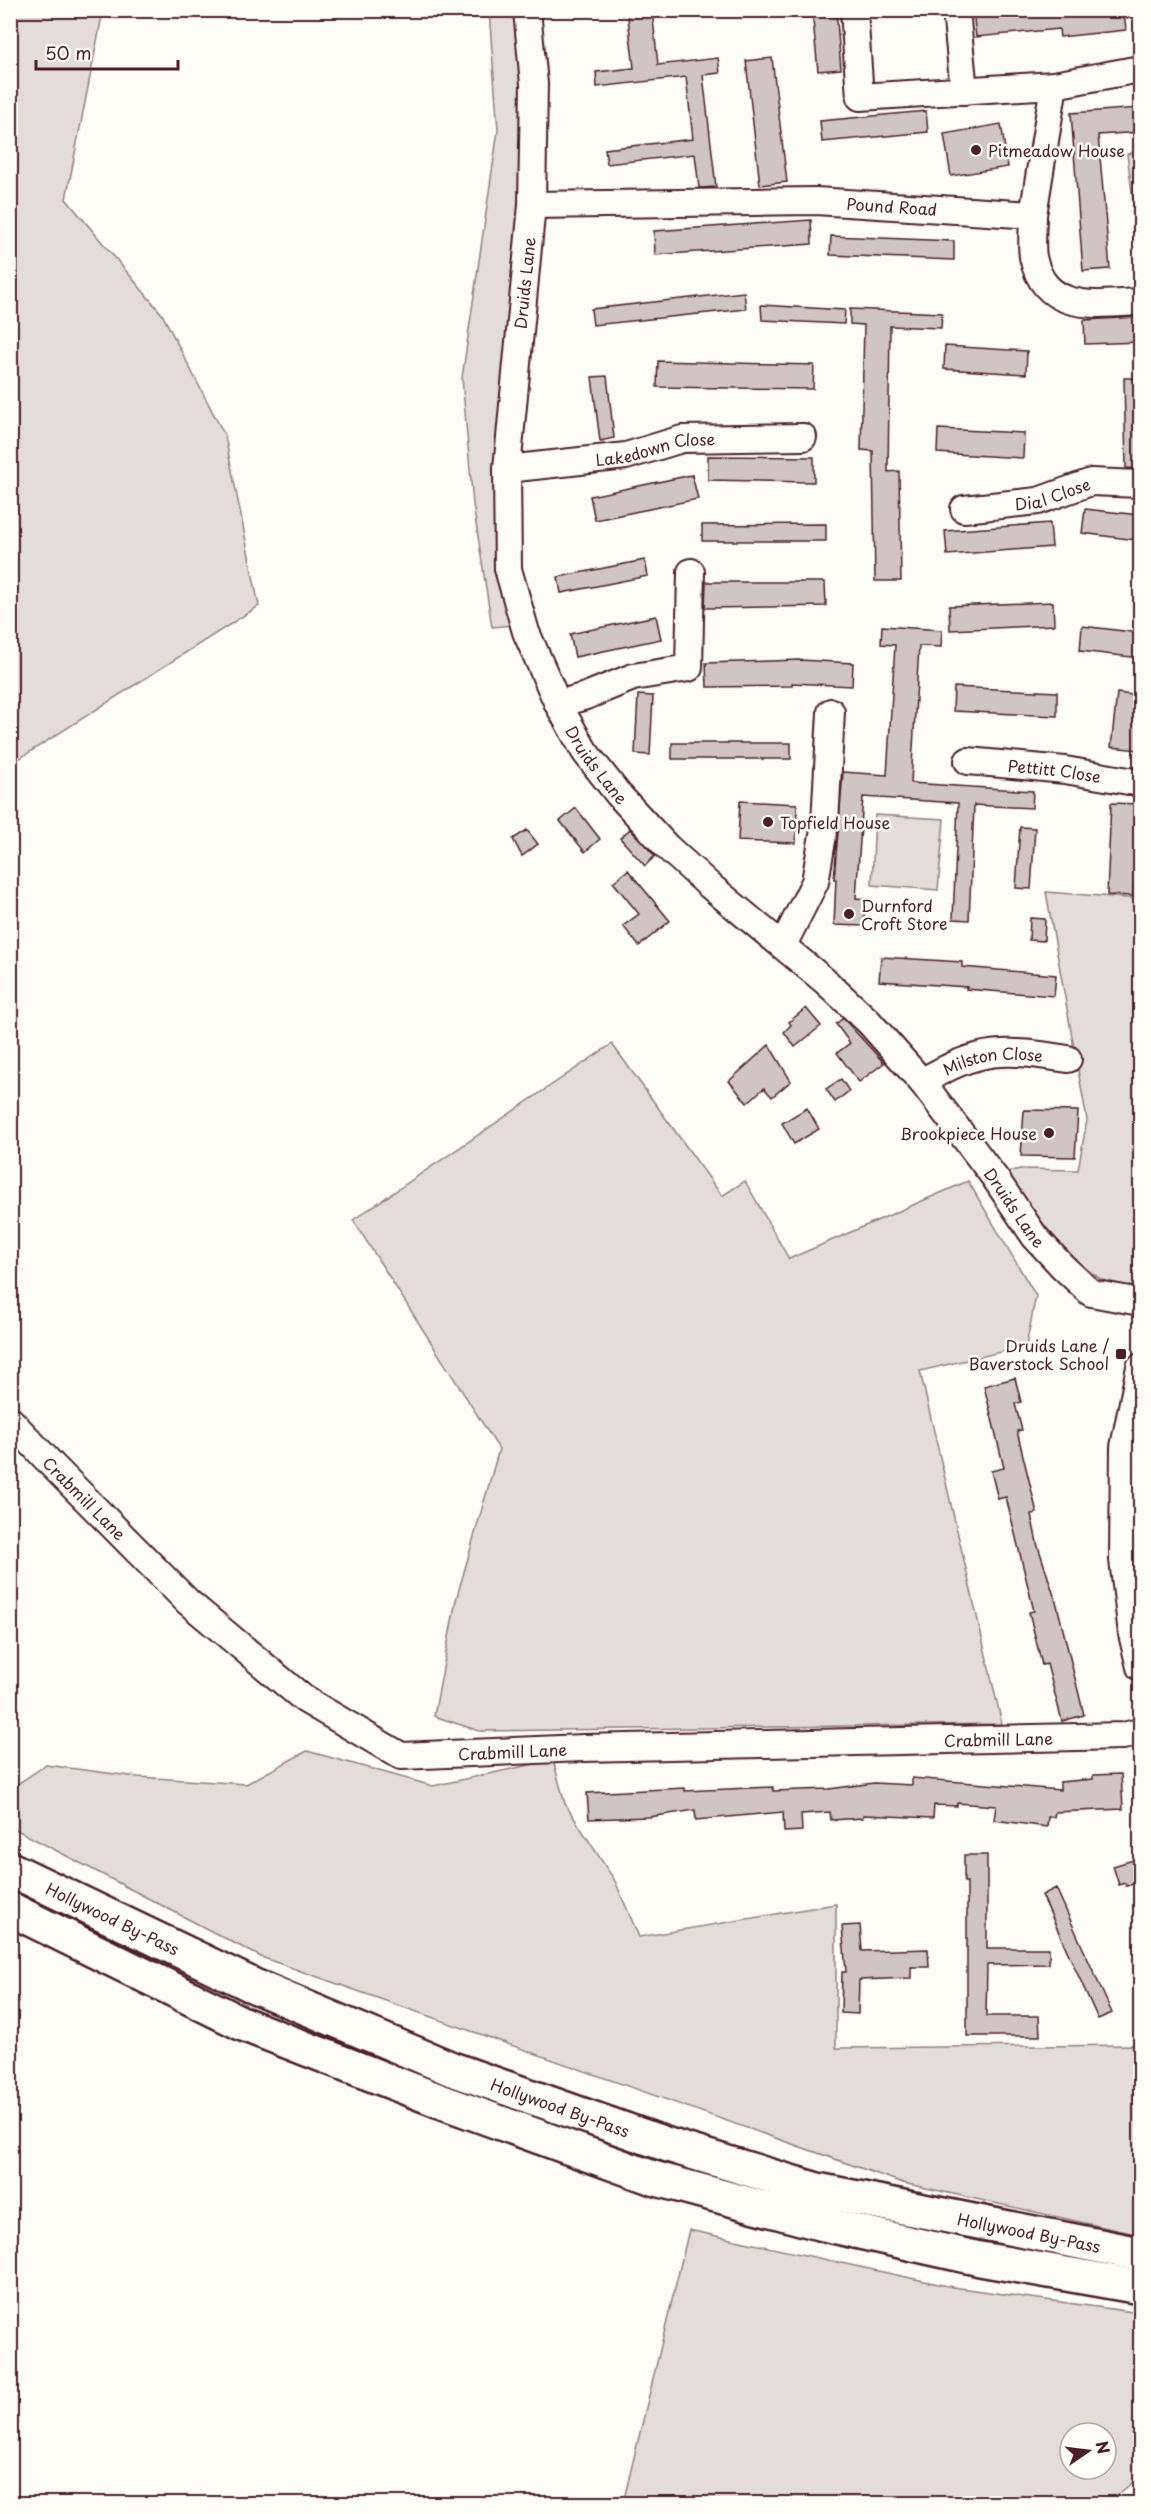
<svg xmlns="http://www.w3.org/2000/svg" width="1151" height="2514" viewBox="0 0 1151 2514" font-family="'Playpen Sans',sans-serif">
<rect width="100%" height="100%" fill="#fdfcf7"/>
<filter id="ink" filterUnits="userSpaceOnUse"><feTurbulence type="fractalNoise" baseFrequency=".0167" numOctaves="2"/><feDisplacementMap in="SourceGraphic" scale="12" xChannelSelector="R" yChannelSelector="G"/><feConvolveMatrix kernelMatrix="1 2 1 2 8 2 1 2 1" color-interpolation-filters="sRGB"/></filter>
<g filter="url(#ink)">
<!-- green -->
<path fill="#e3dcda" stroke="#967e82" stroke-width="1.5" fill-rule="evenodd" d="M11,10L103,11L66,199L162,314L225,436L259,606L11,764Z
M489,11H519L526,93L512,625L492,627L473,504L462,378L498,130Z
M1140,151V253L1127,154Z
M875,815L944,819L938,890L872,885Z
M1046,892L1140,899V1281C1105,1316 1022,1197 1003,1173L1020,1169L1078,1170L1087,1120Z
M612,1044L722,1196L745,1181L789,1259L968,1181L1036,1296L1026,1346L920,1371L1002,1724L479,1731L434,1716L456,1600L499,1449L353,1220Z
M307,1751L433,1786L553,1760L565,1804L615,1881L639,1937L836,1904V2048L1140,2045V2235L903,2183L261,1957L11,1827L10,1789L46,1765L138,1777L246,1784Z
M689,2230L952,2287L1140,2313V2476L1108,2503H623ZM1070,2433H1106V2469H1070Z"/>
<!-- building -->
<path fill="#d0c5c4" stroke="#4a1f2b" stroke-width="1.5" d="M627,10H652L658,65L718,58L720,73L703,75L716,187L699,188L695,154L607,164L605,149L693,139L686,77L597,87L596,72L634,68Z
M812,10H836L841,69L818,71Z
M973,10H1124L1126,30L1060,37L1059,29L976,37Z
M772,58L787,182L760,185L746,61Z
M1140,108V132L1098,135L1110,269L1083,271L1071,113Z
M926,111L928,132L822,142L820,121Z
M1001,124L1008,167L951,176L944,134Z
M811,220L812,244L655,255L654,231Z
M831,236L954,241V260L830,255Z
M744,292L746,309L593,325L591,309Z
M761,305L845,310L844,324L762,320Z
M850,309L942,313L941,328L890,326L888,472L899,471L901,581H875L873,451L861,450L864,325L850,324Z
M1140,317V342L1085,344L1084,320Z
M945,346L1027,351L1026,374L944,369Z
M658,361L814,365L813,389L657,387Z
M607,376L614,438L600,441L592,377Z
M1124,378H1140V469L1126,468Z
M938,429L1024,433L1023,458L937,453Z
M708,456L814,457V482L708,480Z
M692,475L698,499L595,520L590,496Z
M1085,509L1139,515L1136,540L1082,533Z
M1050,523L1052,547L947,555L945,531Z
M826,524V541H702V525Z
M645,560L648,576L561,593L558,577Z
M706,582H825L826,606L705,608Z
M1053,602L1054,625L950,630L949,606Z
M656,616L661,639L575,657L570,634Z
M882,626L942,630L941,647L919,646L911,783L1033,791L1032,808L974,805L969,920L953,919L958,803L863,797L856,898L865,899L864,926L834,925L836,879H834L843,772L887,775L895,645L881,644Z
M1082,626L1140,633V658L1080,651Z
M800,660L853,663L852,686L792,683V686L707,687L706,663Z
M954,687L1057,692V716L953,711Z
M1117,693L1140,696L1139,750L1111,747Z
M638,695L653,696L650,755L635,754Z
M672,743H791V759H672Z
M740,801L797,804L796,843L738,841Z
M1111,803L1138,804L1133,896L1107,895Z
M576,808L600,839L585,852L560,821Z
M1020,827L1035,828L1031,889L1016,888Z
M630,829L655,856L645,866L620,838Z
M527,830L538,844L522,856L513,839Z
M628,870L670,921L639,946L623,926L639,914L613,882Z
M1030,918L1045,919L1044,941L1029,940Z
M881,957L962,962V967L1056,975L1054,996L966,989L967,987L879,981Z
M806,1008L821,1026L795,1047L784,1032L791,1025L789,1022Z
M843,1018L884,1063L859,1082L837,1053L850,1043L836,1024Z
M769,1045L791,1081L772,1097L764,1088L747,1103L729,1081Z
M841,1079L849,1091L835,1102L826,1089Z
M807,1108L819,1129L794,1144L782,1123Z
M1024,1110L1078,1111L1075,1157L1021,1156Z
M1015,1378L1021,1402L1015,1404L1022,1430L1017,1431L1037,1513L1031,1514L1037,1543L1057,1605L1084,1715L1062,1721L1047,1664L1042,1665L1029,1612L1034,1611L1006,1497L998,1499L991,1471L1004,1468L984,1386Z
M1121,1774L1123,1809L1055,1812L1054,1817H1048L1047,1827L994,1820L996,1806L957,1803V1806L934,1805L933,1818L863,1815V1818L831,1820L830,1812L801,1814L802,1831L784,1832L783,1812L696,1820L695,1810L649,1817L589,1819L587,1793L685,1788V1791L773,1787V1791L829,1789L874,1783L912,1785V1778L1060,1790V1782L1093,1779V1775Z
M964,1855H987V1948H1049V1964L987,1965L986,2016H1039L1040,2036H967V1882H964Z
M1140,1858V1882L1126,1886L1125,1883L1119,1885L1113,1866Z
M1056,1888L1112,2013L1098,2019L1042,1895Z
M860,1925L862,1951L928,1949L929,1967H911V1978L859,1980L858,2014L841,2013L842,1972H846L842,1926Z"/>
<g fill="none" stroke-linecap="round" stroke-linejoin="round">
<!-- minor casing -->
<g stroke="#4a1f2b" stroke-width="30">
<g id="minor">
<path id="s1" d="M527,10L534,84L532,205L507,469L508,569L526,632L558,704L585,752L618,794L667,847L709,885L826,982L869,1022L922,1082L995,1178L1035,1237L1063,1267L1091,1293L1140,1302"/>
<path d="M854,10L860,97L1054,85"/>
<path d="M956,10L964,91"/>
<path id="s2" d="M532,205L816,201L1033,215L1054,85L1140,69"/>
<path d="M1033,215C1033,228 1031,244 1033,257C1045,314 1097,304 1140,302"/>
<path id="s3" d="M507,469L626,456L682,439L803,437"/>
<path id="s4" d="M964,509L1038,501L1091,482L1140,484"/>
<path d="M558,704L586,696L633,677L689,668L691,572"/>
<path id="s5" d="M968,761L1065,770L1140,783"/>
<path d="M783,945L815,882L825,823L831,712"/>
<path id="s6" d="M922,1082C979,1047 1005,1049 1068,1059"/>
<path d="M1140,1367L1124,1447L1123,1560L1132,1634L1140,1667"/>
<path id="s7" d="M10,1420L53,1466L188,1602L304,1699L401,1756L583,1748L1123,1736L1140,1732"/>
</g>
</g>
<!-- highway casing -->
<g stroke="#4a1f2b" stroke-width="38">
<g id="highway">
<path id="s8" d="M10,1869L252,1985L452,2069L668,2145L817,2190L1140,2254"/>
<path d="M10,1909L243,2024L440,2101L653,2178L819,2223L980,2259L1140,2287"/>
</g>
</g>
<!-- minor -->
<use href="#minor" stroke="#fdfcf7" stroke-width="26"/>
<!-- highway -->
<use href="#highway" stroke="#fdfcf7" stroke-width="33"/>
</g>
</g>
<!-- markers -->
<g fill="#4a1f2b" stroke="#fdfcf7" stroke-width="2">
<circle cx="976" cy="150" r="6"/>
<circle cx="768" cy="822" r="6"/>
<circle cx="849" cy="914" r="6"/>
<circle cx="1049" cy="1133" r="6"/>
<rect x="1115" y="1348" width="12" height="12" rx="3"/>
</g>
<g text-anchor="middle" dominant-baseline="central" stroke-width="5" stroke-linejoin="round" paint-order="stroke">
<!-- poi labels -->
<g font-size="16" fill="#4a1f2b" stroke="#fdfcf7" text-anchor="start">
<text x="988" y="150">Pitmeadow House</text>
<text x="780" y="822">Topfield House</text>
<text x="861" y="905">Durnford<tspan x="861" dy="18">Croft Store</tspan></text>
<text x="1037" y="1133" text-anchor="end">Brookpiece House</text>
<text x="1109" y="1345" text-anchor="end">Druids Lane /<tspan x="1109" dy="18">Baverstock School</tspan></text>
</g>
<!-- street labels -->
<g font-size="16" fill="#4a1f2b" stroke="#fdfcf7">
<text stroke="none"><textPath href="#s2" startOffset="360">Pound Road</textPath></text>
<text transform="translate(524 283) rotate(-84)">Druids Lane</text>
<text stroke="none"><textPath href="#s3" startOffset="150">Lakedown Close</textPath></text>
<text stroke="none"><textPath href="#s4" startOffset="90">Dial Close</textPath></text>
<text stroke="none"><textPath href="#s1" startOffset="777">Druids Lane</textPath></text>
<text stroke="none"><textPath href="#s5" startOffset="87">Pettitt Close</textPath></text>
<text stroke="none"><textPath href="#s6" startOffset="76">Milston Close</textPath></text>
<text stroke="none"><textPath href="#s1" startOffset="1389">Druids Lane</textPath></text>
<text stroke="none"><textPath href="#s7" startOffset="108">Crabmill Lane</textPath></text>
<text stroke="none"><textPath href="#s7" startOffset="1116">Crabmill Lane</textPath></text>
<text stroke="none"><textPath href="#s7" startOffset="630">Crabmill Lane</textPath></text>
<text stroke="none"><textPath href="#s8" startOffset="114">Hollywood By-Pass</textPath></text>
<text stroke="none"><textPath href="#s8" startOffset="600">Hollywood By-Pass</textPath></text>
<text stroke="none"><textPath href="#s8" startOffset="1086">Hollywood By-Pass</textPath></text>
</g>
</g>
<!-- margin -->
<rect width="1151" height="2514" fill="none" stroke="#fdfcf7" stroke-width="36"/>
<rect x="18" y="18" width="1115" height="2478" fill="none" stroke="#4a1f2b" stroke-width="2" filter="url(#ink)"/>
<!-- north arrow -->
<g transform="translate(1088 2451) rotate(76)"><circle r="28" fill="#fdfcf7" stroke="#b5a4a5" stroke-width="1.5"/>
<path d="M0-4.5L10 22L0 15L-10 22Z" fill="#4a1f2b"/>
<text y="-9" font-size="16" font-weight="bold" text-anchor="middle" fill="#4a1f2b">N</text>
</g>
<!-- scale -->
<path d="M36 60v9h142v-9" fill="none" stroke="#4a1f2b" stroke-width="3"/>
<text x="45" y="60" font-size="18" fill="#4a1f2b" stroke="#fdfcf7" stroke-width="4.5" paint-order="stroke">50 m</text>
</svg>
